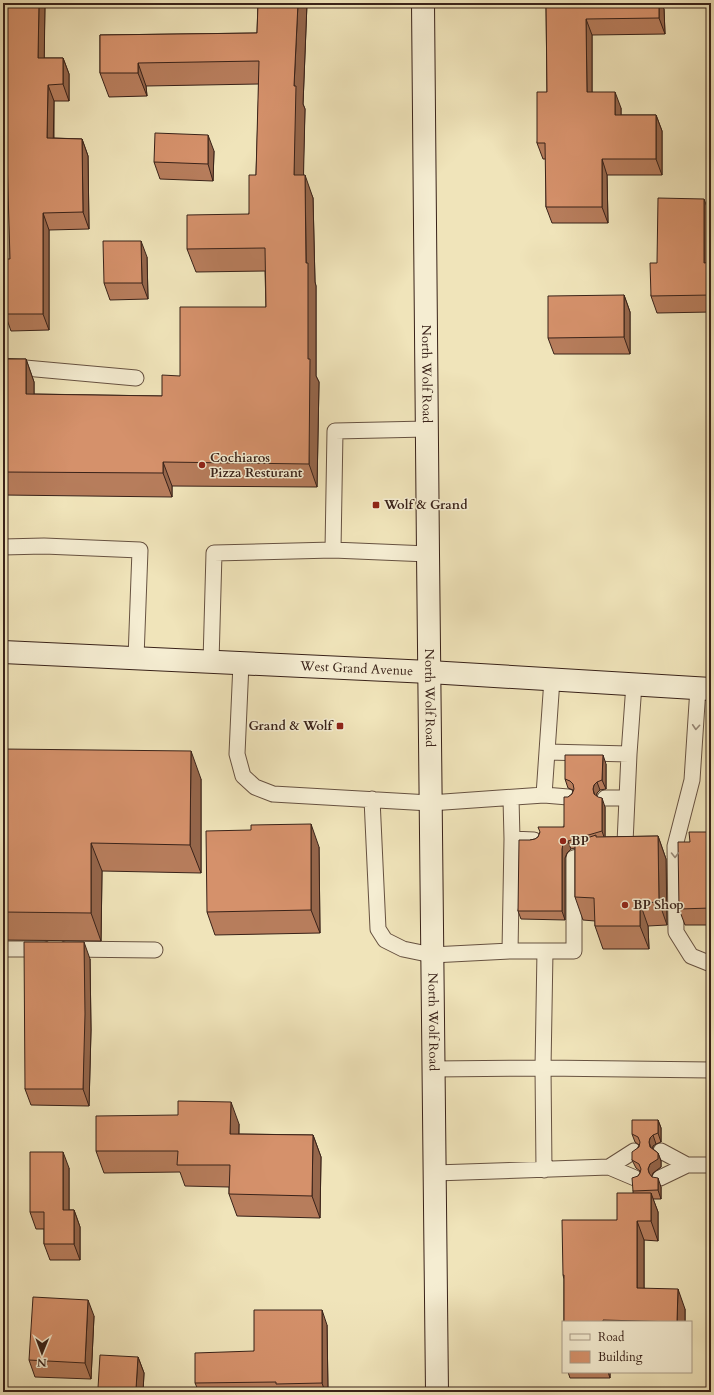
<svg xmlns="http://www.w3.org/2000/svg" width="714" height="1395" viewBox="0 0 714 1395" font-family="Cardo,serif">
<rect width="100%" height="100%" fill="#f0e4ba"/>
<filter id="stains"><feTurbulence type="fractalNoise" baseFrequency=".005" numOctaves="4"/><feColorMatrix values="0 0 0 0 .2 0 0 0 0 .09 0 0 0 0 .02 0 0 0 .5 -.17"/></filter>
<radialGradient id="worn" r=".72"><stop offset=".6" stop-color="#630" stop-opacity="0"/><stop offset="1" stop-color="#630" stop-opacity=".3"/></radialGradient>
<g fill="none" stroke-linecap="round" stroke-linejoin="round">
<!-- lane casing -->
<g stroke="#675241" stroke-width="17">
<path id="lane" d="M3,366L136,378
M3,547L44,546L140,550L136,658
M333,550L335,431L427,429
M211,662L214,553L333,550L428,554
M241,663L237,754L243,776L255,787L273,794L430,803L544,795L552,679
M698,688L692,780L675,846L676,932L691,956L711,964
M547,752L629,754L634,684
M544,795L568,797
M605,798H627
M372,799L378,929L385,940L403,949L432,955L510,951L512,839L511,798
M512,839L534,840
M3,949H44
M66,949L155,950
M510,951H574V858L625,843L629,754
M433,1069L543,1068L545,951
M661,1151L687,1165
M609,1167L634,1151
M544,1170L543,1068L711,1070
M435,1173L609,1167L635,1178
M660,1178L687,1165H711"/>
</g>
<!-- secondary casing -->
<g stroke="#392219" stroke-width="24">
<g id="secondary">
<path id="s1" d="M423,3L428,554L437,1392"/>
<path id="s2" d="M3,652L429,672L711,689"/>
</g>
</g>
<!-- lane -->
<use href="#lane" stroke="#f5edd2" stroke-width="15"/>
<!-- secondary -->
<use href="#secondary" stroke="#f5edd2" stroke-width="22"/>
</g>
<!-- wall -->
<path fill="#b77d5c" stroke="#392219" d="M3,3H45L44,58H63L69,74V101H54V138L82,139L88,156L89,229L49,230V330L11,331L5,314L10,259L7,28H6L3,21Z
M258,3H307L303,104L305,109L303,175L313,198L315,282L316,286V376L319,382L317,487L172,486V497L3,495V359H26L34,382V394L162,396L180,376L266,307L265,271L196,272L187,249L249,214L256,175L259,84L146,86L147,96L109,97L100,73V35L257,33Z
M546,3L664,9L665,34L592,35V92L621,108V115H656L662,131V175H607L608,223H552L546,207V159H543L537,143L547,92Z
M214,151L213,181L160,179L154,162Z
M710,215V262H711V312L657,313L651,296L657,263Z
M147,257L148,299L110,300L104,283Z
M624,295L630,312V354H554L548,338Z
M3,749L201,779V873L102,871L101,941L3,940Z
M606,764V789L600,790L597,793L596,796L605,807V837L658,836L666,859L667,925L648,926L649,949H603L595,926V921L583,920L575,897V848L571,849L567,853L565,858V920L521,919L518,911L530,840L535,839L538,837L540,832L564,827L568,797L572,794L573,790L568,788L565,779Z
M711,832V925H685L679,909L690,842Z
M319,847L320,933L215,935L207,912Z
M90,959L91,1030L89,1106L31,1105L25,1089Z
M658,1120L661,1128V1142L656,1144L653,1146V1149L658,1153L661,1161V1167L653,1173L651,1177L661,1187V1199H653L658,1212V1241L644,1240V1288L685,1309V1322H564V1279L563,1275L617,1220L633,1193V1191L638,1176L640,1173V1171L636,1168L632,1160L639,1145L635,1142L632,1134Z
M239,1124V1134L313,1135L321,1157L320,1218L237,1216L229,1194V1187L185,1186L180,1172L104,1173L96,1151Z
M69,1168V1210H74L80,1227V1260H50L44,1244V1229H36L30,1212Z
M94,1316L91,1379L35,1377L29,1360Z
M327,1325L328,1392H199L195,1383L254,1351Z
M138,1357L144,1373L143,1392H100L98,1388Z
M568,1372H610V1378H570Z"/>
<!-- shaded-wall -->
<path fill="#95664b" stroke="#392219" d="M39,3H45L44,75L38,58Z
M298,3H307L303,104L305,109L303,198L294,175V86Z
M659,3H662L664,9L665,34L659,18Z
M586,19L592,35V108L587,92Z
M63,58L69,74V101L63,84Z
M138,63L146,86L147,96L138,73Z
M48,85L54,101L53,154L47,138Z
M615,92L621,108V131L615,115Z
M656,115L662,131V175L656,159Z
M208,135L214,151L213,181L208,164Z
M82,139L88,156L89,229L83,212Z
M602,159L607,175L608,223L602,207Z
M305,175L313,198L315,282L316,286V376L319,382L317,487L309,464Z
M704,199L710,215V279L704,263Z
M43,213L49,230V330L43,314Z
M141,241L147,257L148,299L142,283Z
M624,295L630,312V354L624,337Z
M26,359L34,382V418L26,394Z
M163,462L172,486V497L163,473Z
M191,751L201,779V873L190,845Z
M603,755L606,764V789L602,780Z
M597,782L600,790L597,793L596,798L597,803L593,789L594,785Z
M602,798L605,807V840L602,831Z
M311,824L319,847L320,933L311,910Z
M658,836L666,859L667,925L659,902Z
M568,841L571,849L567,853L565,858V920L562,911V849L563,844Z
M91,843L102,871L101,941L91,913Z
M640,903L648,926L649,949L640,926Z
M84,942L90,959L91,1030L89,1106L83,1089Z
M231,1102L239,1124L238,1156L230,1134Z
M658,1120L661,1128V1142L658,1133Z
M313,1135L321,1157L320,1218L312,1196Z
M653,1135L656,1144L653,1146L652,1151L654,1156L649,1142L650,1138Z
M63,1152L69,1168V1227L63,1210Z
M658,1153L661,1161V1167L653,1173L651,1178L649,1173L648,1169L650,1164Z
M658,1178L661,1187V1199L658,1190Z
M651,1193L658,1212V1241L651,1221Z
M74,1210L80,1227V1260L74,1244Z
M637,1221L644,1240V1307L637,1288Z
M678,1289L685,1309V1322H677Z
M88,1300L94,1316L91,1379L85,1363Z
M322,1310L327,1325L328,1392H325L322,1383Z
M138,1357L144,1373L143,1392H137L136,1389Z
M608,1372H610V1378Z"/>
<!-- building -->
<path fill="#d5916b" stroke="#392219" d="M3,3H39L38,58H63V84L48,85L47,138L82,139L83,212L43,213V314H5V259H10L7,157V12H3Z
M258,3H298L294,86H296L294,175H305L306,263H308V359H310L309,464L163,462V473L3,472V359H26V394L162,396V375L180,376V307H266L265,248L187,249V215L249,214V175H256L259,61L138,63V73H100V35L257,33Z
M546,3H659V18L586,19L587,92H615V115H656V159H602V207H546L545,143H537V92H547Z
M155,133L208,135V164L154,162Z
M658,198L704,199V263L711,262V295L651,296L650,263H657Z
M103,241H141L142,283H104Z
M624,295V337L548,338V296Z
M3,749L191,751L190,845L91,843V913L3,912Z
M565,755H603L602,780L597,782L594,785L593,789L594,794L598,797L602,798V831L568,841L563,844L562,849V911H518L519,840H530L535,839L538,837L540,832L538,827H564V797H568L572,794L574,789L573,784L570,781L565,779Z
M311,824V910L207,912L206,831L251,830V825Z
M689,832H711V908L679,909L678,842H690Z
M596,835V837L658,836L659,902L640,903V926H595L594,898L575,897V842Z
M24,942H84L85,1014L83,1089H25Z
M178,1101L231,1102L230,1134L313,1135L312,1196L229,1194L230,1165H177L178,1151H96V1116L178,1115Z
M632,1120H658V1133L653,1135L650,1138L649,1142L650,1147L658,1153V1159L650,1164L648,1169L649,1173L652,1177L658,1178V1190L633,1191L632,1178L638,1176L640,1173L641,1169L639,1164L632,1160V1152L639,1147L640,1142L638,1137L632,1134Z
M30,1152H63V1210H74V1244H44V1212H30Z
M617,1193H651V1221H637V1288L678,1289L677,1322L603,1320V1322H564V1275H563L562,1220H617Z
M33,1297L88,1300L85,1363L29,1360Z
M254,1310H322V1383L276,1384V1382L195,1383V1353L254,1351Z
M100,1355L138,1357L136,1389L98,1388Z"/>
<!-- one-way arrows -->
<defs><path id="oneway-chevron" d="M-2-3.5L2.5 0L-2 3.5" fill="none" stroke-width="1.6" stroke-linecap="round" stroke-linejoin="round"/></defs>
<g stroke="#978876">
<use href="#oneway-chevron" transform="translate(696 727) rotate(94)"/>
<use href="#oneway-chevron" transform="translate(675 855) rotate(89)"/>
</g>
<!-- markers -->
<g fill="#8f2418" stroke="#f5edd2" stroke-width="1.5">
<circle cx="202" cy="465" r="4"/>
<rect x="372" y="501" width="8" height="8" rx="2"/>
<rect x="336" y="722" width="8" height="8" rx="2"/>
<circle cx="563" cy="841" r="4"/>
<circle cx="625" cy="905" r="4"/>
</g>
<g text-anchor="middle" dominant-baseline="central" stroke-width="3" stroke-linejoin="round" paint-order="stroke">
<!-- street labels -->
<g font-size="13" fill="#392219" stroke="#f5edd2">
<text stroke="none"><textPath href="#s1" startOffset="371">North Wolf Road</textPath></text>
<text stroke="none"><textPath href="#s2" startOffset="354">West Grand Avenue</textPath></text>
<text stroke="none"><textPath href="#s1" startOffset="695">North Wolf Road</textPath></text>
<text stroke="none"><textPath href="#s1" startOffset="1019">North Wolf Road</textPath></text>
</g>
<!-- poi labels -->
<g font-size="13" font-weight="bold" fill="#392219" stroke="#f5edd2" text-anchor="start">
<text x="210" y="458">Cochiaros<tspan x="210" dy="15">Pizza Resturant</tspan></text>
<text x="384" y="505">Wolf &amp; Grand</text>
<text x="332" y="726" text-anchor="end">Grand &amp; Wolf</text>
<text x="571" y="841">BP</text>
<text x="633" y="905">BP Shop</text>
</g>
</g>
<!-- margin -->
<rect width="714" height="1395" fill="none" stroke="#f0e4ba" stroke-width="16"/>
<rect x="4" y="4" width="706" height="1387" fill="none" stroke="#392219" stroke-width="2"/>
<rect x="8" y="8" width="698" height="1379" fill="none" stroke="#392219"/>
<!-- legend -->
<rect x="562" y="1321" width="130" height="52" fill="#f5edd2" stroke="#aa9c88"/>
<rect x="570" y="1334" width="20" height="6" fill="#f5edd2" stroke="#aa9c88"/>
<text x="598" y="1341" font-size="12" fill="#392219">Road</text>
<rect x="570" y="1351" width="20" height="12" fill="#d5916b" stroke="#aa9c88"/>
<text x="598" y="1361" font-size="12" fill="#392219">Building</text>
<!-- north arrow -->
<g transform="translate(42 1353) rotate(181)" stroke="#f5edd2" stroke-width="3" paint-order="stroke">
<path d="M0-3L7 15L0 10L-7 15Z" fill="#392219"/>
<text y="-6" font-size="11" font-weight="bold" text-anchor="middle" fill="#392219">N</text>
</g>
<rect width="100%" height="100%" filter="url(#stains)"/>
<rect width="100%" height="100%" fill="url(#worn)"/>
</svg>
